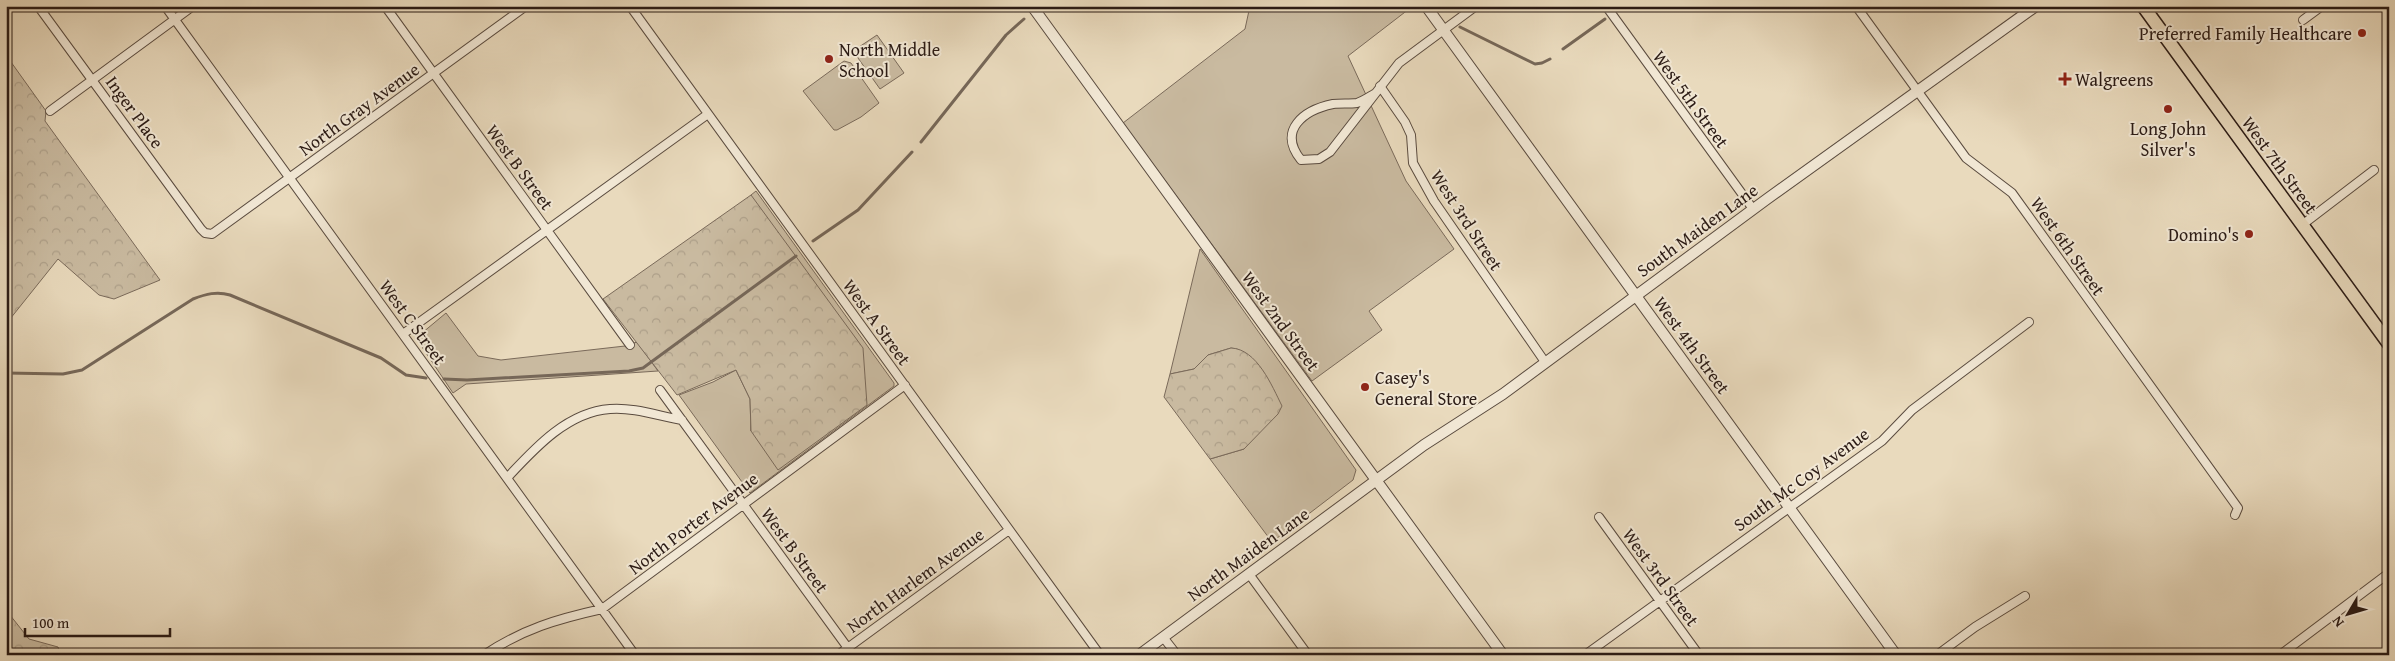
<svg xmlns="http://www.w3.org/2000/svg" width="2395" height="661" viewBox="0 0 2395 661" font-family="'Gentium Book Plus',serif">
<defs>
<pattern id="forest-crowns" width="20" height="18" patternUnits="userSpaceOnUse" patternTransform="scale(1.25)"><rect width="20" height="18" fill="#c9baa0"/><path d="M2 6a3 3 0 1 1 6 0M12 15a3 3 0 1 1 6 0" fill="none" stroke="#ad9f89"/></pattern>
</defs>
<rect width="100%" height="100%" fill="#e9dabd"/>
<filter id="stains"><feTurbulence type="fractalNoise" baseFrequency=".004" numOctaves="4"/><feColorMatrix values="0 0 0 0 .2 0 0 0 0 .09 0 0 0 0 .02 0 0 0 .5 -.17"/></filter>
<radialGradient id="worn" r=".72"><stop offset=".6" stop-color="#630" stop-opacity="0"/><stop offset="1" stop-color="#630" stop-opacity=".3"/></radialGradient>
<!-- grass -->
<path fill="#c9baa0" stroke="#7a6a5a" d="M1250,6H1397L1409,9L1348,56L1406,181L1454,249L1369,311L1382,330L1312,381L1123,123L1245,29Z
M877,35L904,73L880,89L853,51Z
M844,61L851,63L879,103L861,117L837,130H834L803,91Z
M756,191L894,383V386L750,493L679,395L713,382L736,370L750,399L751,431V195Z
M1200,249L1356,470L1353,480L1272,542L1210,459L1244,449L1248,355L1237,349L1231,348L1208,355L1194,369L1170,374Z
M446,313L478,356L501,360L625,346L637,342L658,371L466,384L453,393L416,338Z"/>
<!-- forest -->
<path fill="url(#forest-crowns)" stroke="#7a6a5a" d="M6,55L46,111L45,121L160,280L114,299L99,295L58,259L6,324Z
M751,195L863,348L867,405L778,470L751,431L750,399L736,370L677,395L603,299Z
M1231,348C1257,349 1272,386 1282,406L1278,414L1244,449L1210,459L1164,397L1170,374L1194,369L1208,355Z
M6,610L29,639L58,647L61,655H6Z"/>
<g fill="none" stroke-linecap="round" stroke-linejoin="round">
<!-- stream -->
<path stroke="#766758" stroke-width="3" d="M1618,9L1622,6
M1460,27L1535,64L1542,63L1550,59
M1563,49L1605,19
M921,142L1006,35L1024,19
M813,241L858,210L912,152
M6,373L63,374L82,370L193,299C206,294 217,291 230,295L381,358L406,375L426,378
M444,379L467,380L629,371L643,368L796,256"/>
<!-- minor casing -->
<g stroke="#5a4b3f" stroke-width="10">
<path id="minor" d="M38,6L201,229L205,233L212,234L526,6
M165,6L635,655
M385,6L630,345
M630,6L1100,655
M1606,6L1753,209
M1856,6L1966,158L2012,193L2017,200L2238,508L2235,515
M2303,20L2322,6
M1380,86L1405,122L1411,135L1413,163L1434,201L1545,362
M1374,94C1369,97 1363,101 1357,103C1349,104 1341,103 1333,104C1304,110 1277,130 1301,160L1319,159L1330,152L1399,63L1476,6
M50,111L193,6
M2302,225L2374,170
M403,334L708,114
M660,390L853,655
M507,478C534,449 567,412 610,409C633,407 659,416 682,420
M1599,517L1699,655
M1249,574L1308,655
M1163,637L1177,655
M484,655C523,629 557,619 602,609L905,385
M838,655L1009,530
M1585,655L1882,441L1912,410L2029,322
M1937,655L1975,627L2025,596
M2280,655L2389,573"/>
</g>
<!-- tertiary casing -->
<g stroke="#5a4b3f" stroke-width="12">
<path id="tertiary" d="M1032,6L1503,655
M1426,6L1896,655
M1139,655L1424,445L1503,394L1767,199L2036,6"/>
</g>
<!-- primary casing -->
<g stroke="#2b1b15" stroke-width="15">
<path id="primary" d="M2143,6L2389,344"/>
</g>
<!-- minor -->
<use href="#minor" stroke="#f1e7d4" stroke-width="8"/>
<!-- tertiary -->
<use href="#tertiary" stroke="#f1e7d4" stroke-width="10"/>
<!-- primary -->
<use href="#primary" stroke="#e9dabd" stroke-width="12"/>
</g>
<!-- markers -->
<g fill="#8f2418" stroke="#f1e7d4" stroke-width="2">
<circle cx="2362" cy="33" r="5"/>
<circle cx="829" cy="59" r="5"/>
<path d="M2062.5 71.5h5v5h5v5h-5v5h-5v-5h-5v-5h5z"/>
<circle cx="2168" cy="109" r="5"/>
<circle cx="2249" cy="234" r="5"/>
<circle cx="1365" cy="387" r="5"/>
</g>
<g text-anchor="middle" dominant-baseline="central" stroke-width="4" stroke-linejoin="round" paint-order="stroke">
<!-- poi labels -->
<g font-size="18" fill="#2b1b15" stroke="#f1e7d4" text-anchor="start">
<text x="2352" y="33" text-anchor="end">Preferred Family Healthcare</text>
<text x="839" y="49">North Middle<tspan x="839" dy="21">School</tspan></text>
<text x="2075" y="79">Walgreens</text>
<text x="2168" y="128" text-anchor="middle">Long John<tspan x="2168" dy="21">Silver's</tspan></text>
<text x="2239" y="234" text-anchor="end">Domino's</text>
<text x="1375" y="377">Casey's<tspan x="1375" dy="21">General Store</tspan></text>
</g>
<!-- street labels -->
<g font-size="18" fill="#2b1b15" stroke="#f1e7d4">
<text transform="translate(1691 99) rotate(54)">West 5th Street</text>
<text transform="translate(359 109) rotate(-36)">North Gray Avenue</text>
<text transform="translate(135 112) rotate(54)">Inger Place</text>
<text transform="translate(2280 165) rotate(54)">West 7th Street</text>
<text transform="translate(520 167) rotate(54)">West B Street</text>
<text transform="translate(1467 220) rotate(57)">West 3rd Street</text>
<text transform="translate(1697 230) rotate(-36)">South Maiden Lane</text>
<text transform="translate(2068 246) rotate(55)">West 6th Street</text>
<text transform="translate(1281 321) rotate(54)">West 2nd Street</text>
<text transform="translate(413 322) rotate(54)">West C Street</text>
<text transform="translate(877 322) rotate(54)">West A Street</text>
<text transform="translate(1692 345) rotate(54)">West 4th Street</text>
<text transform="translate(1801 479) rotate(-36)">South Mc Coy Avenue</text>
<text transform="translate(693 523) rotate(-37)">North Porter Avenue</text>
<text transform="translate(795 550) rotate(54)">West B Street</text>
<text transform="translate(1248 554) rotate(-36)">North Maiden Lane</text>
<text transform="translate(1661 577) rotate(54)">West 3rd Street</text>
<text transform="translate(915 580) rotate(-36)">North Harlem Avenue</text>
</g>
</g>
<!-- margin -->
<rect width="2395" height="661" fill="none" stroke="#e9dabd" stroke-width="25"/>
<rect x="8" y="8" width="2380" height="646" fill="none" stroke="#2b1b15" stroke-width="2.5"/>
<rect x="12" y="12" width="2370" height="636" fill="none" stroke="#2b1b15"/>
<!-- north arrow -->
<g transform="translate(2348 614) rotate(232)" stroke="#f1e7d4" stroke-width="4" paint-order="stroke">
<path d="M0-4L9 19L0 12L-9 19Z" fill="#2b1b15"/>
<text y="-8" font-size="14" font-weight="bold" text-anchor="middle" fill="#2b1b15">N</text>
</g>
<!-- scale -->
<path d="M25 628v8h145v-8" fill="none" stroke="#2b1b15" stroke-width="2.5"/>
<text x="32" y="628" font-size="15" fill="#2b1b15" stroke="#f1e7d4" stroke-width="4" paint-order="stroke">100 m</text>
<rect width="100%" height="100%" filter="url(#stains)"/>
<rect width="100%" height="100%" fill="url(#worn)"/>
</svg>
